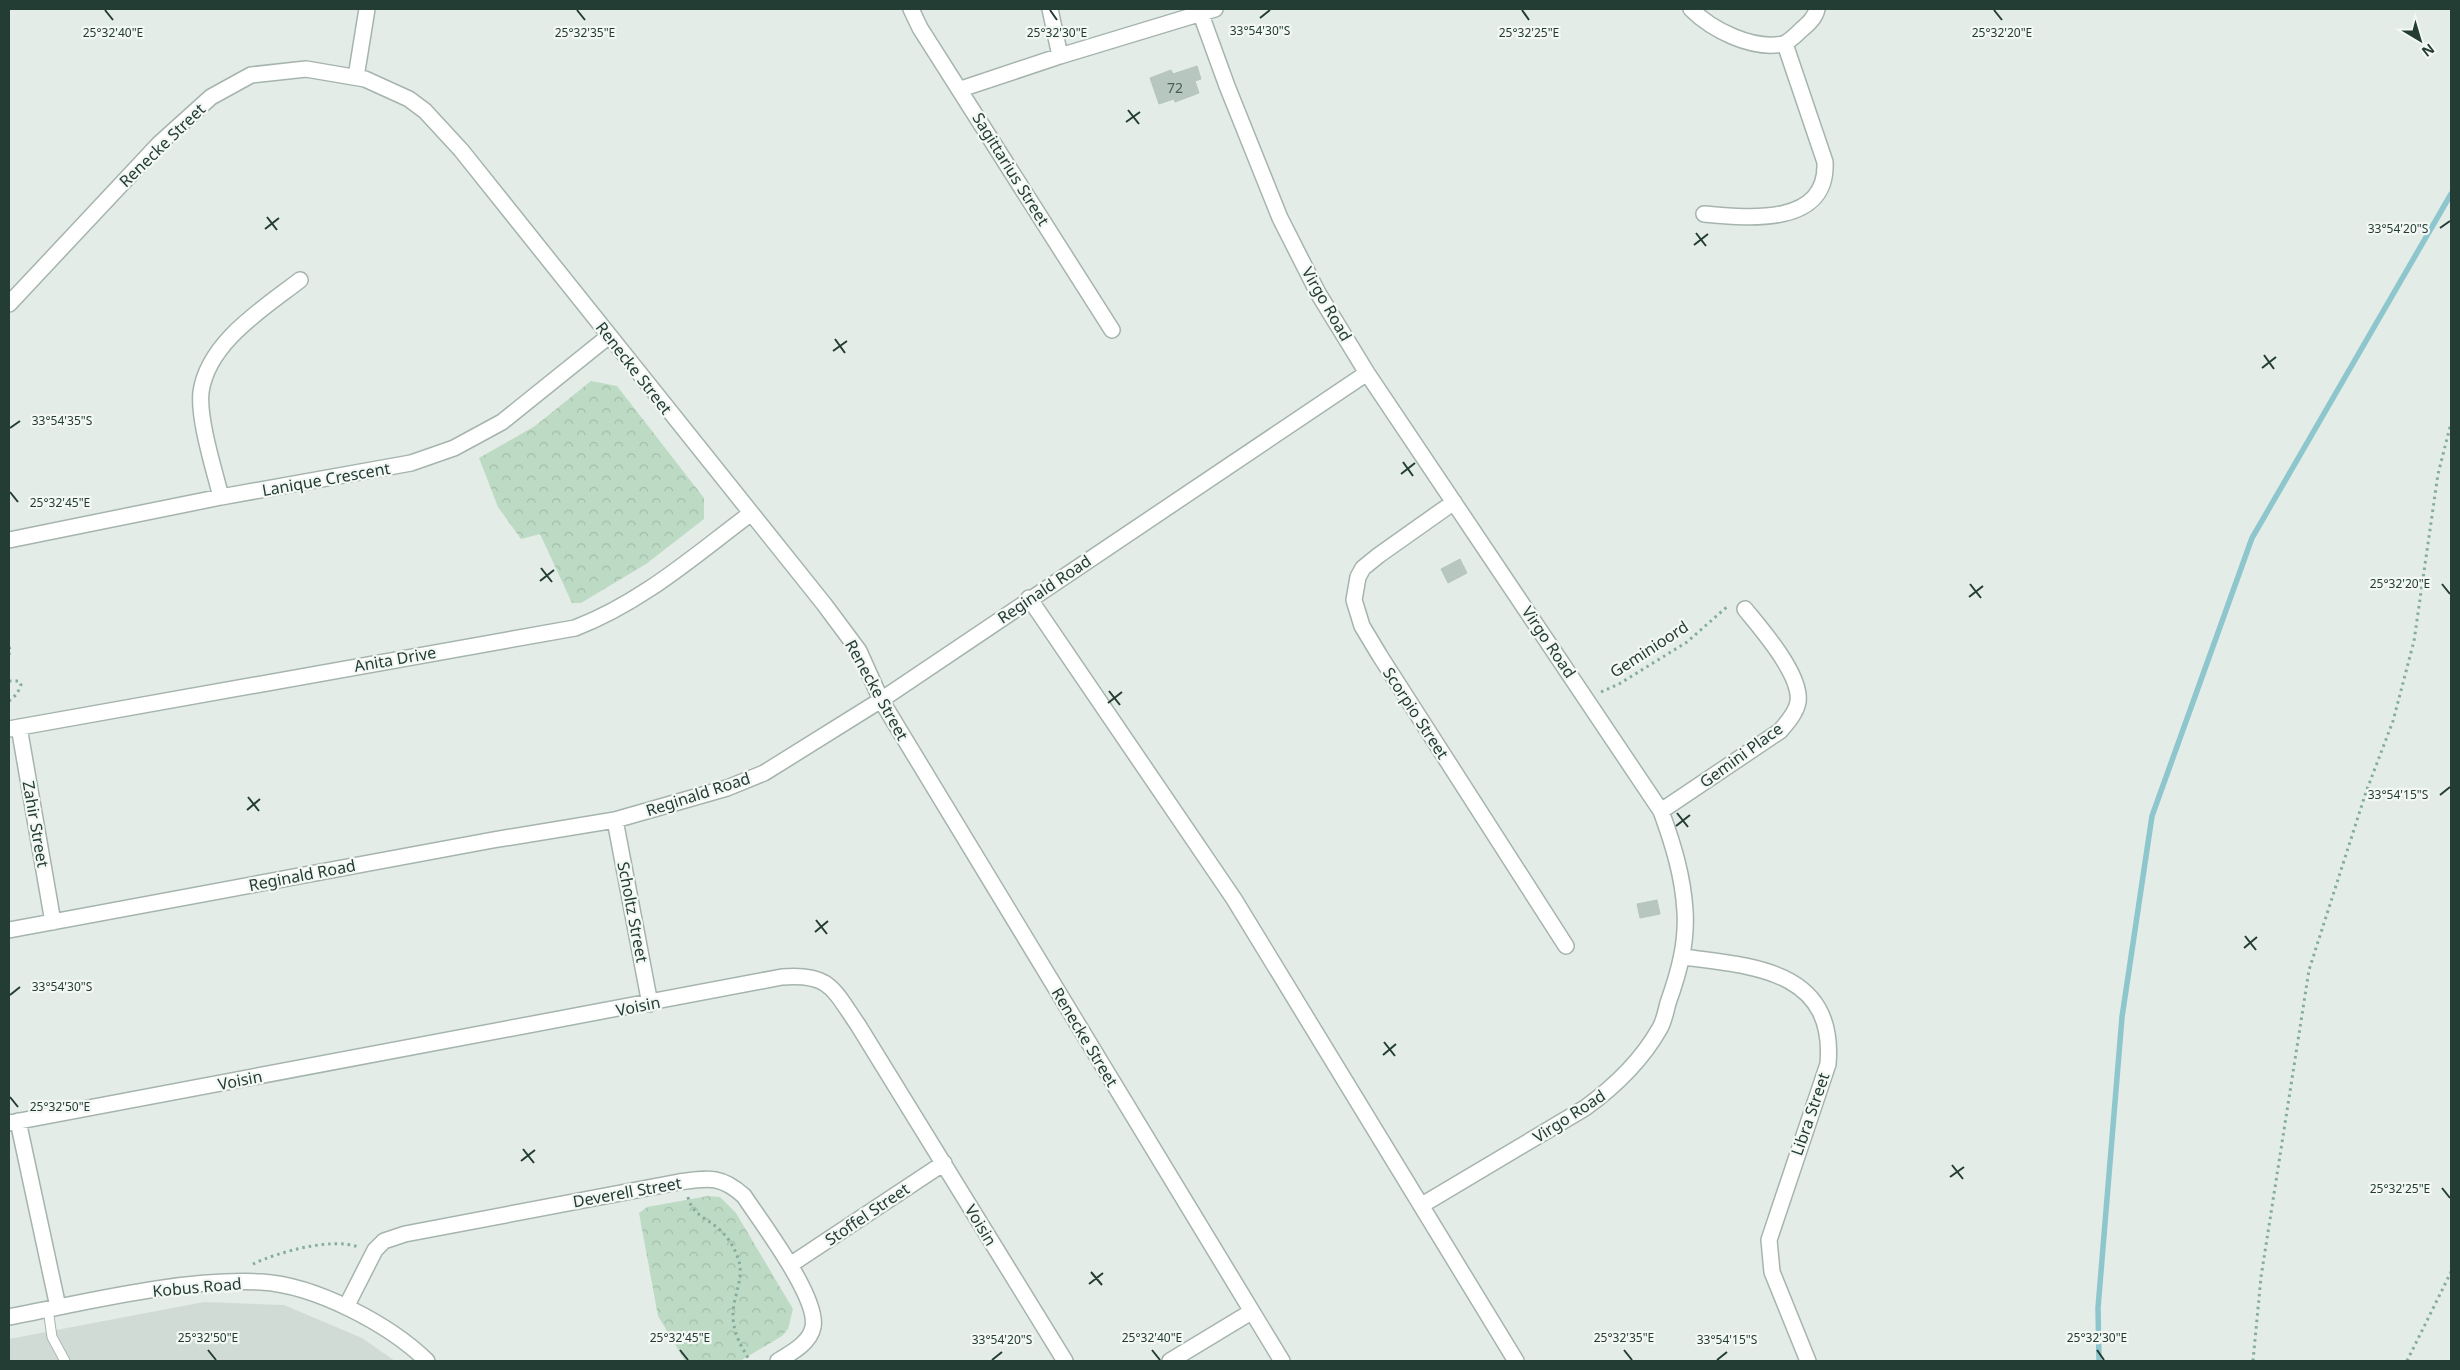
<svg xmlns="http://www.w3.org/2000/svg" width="2460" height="1370" viewBox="0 0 2460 1370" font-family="'Noto Sans',sans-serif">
<defs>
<pattern id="park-crowns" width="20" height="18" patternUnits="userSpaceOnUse" patternTransform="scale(1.25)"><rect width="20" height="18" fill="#bddbc4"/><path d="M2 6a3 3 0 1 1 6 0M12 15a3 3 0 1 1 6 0" fill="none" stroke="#a2bda9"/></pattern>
</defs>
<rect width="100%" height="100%" fill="#e3ece7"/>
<!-- built -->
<path fill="#d1dbd6" d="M204,1302L284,1305L362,1338L395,1361H9V1339Z"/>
<!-- park -->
<path fill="url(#park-crowns)" d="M591,381L617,386L704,498V519L646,564L581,603H572L540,534L521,539L498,507L479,458L535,426Z
M708,1196L720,1197L736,1213L793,1309L788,1329L782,1336L740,1361H685L658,1316L639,1213L647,1207Z"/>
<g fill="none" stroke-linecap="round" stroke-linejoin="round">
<!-- stream -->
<path stroke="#8ec6cd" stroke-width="5.5" d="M2099,1361L2098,1308L2122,1017L2152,816L2252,538L2451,194"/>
</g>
<!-- building -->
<path fill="#b8c6c0" stroke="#b5c5be" d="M1197,66L1201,79L1195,81L1199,93L1175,102L1174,99L1159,104L1150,78L1171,70L1173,74Z
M1460,559L1467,573L1448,583L1441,569Z
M1657,900L1660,914L1640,918L1637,904Z"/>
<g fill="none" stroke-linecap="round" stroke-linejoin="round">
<!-- service casing -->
<g stroke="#a6b4ae" stroke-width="11">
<path id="service" d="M48,1309L52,1337L65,1361"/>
</g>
<!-- minor casing -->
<g stroke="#a6b4ae" stroke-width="18">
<path id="minor" d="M911,9L920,28L1112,330
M1050,9L1060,56
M1199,9L1227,86L1280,218L1318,293L1367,373L1661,811C1673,844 1683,876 1685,911C1687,943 1679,972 1668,1003C1666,1011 1664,1021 1660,1028C1642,1060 1614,1087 1585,1108L1422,1205
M1691,9C1712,30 1752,50 1783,44C1789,42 1796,35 1801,30C1808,24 1815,18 1817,9
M356,77L367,9
M961,89L1060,56L1215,9
M1704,214C1747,218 1828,227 1825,162L1785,44
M9,304L160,143L211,97L251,75L306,69L365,79L409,99L425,111L461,150L824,604L859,651L881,700L1282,1361
M221,497C214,469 198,419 201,392C208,342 264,308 300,280
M1454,502L1379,555L1363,568L1358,577L1354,600L1362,626L1380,656L1566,946
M9,540L221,497L411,463L454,448L502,422L609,336
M1029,598L1234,899L1516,1361
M19,727L53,922
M9,729L575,628C641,603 694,556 750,514
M1661,811L1780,731C1787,723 1796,713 1798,702C1802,675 1761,629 1745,609
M615,820L650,1004
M9,930L493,840L615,820L727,788L764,773L881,700L1367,373
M1683,957C1753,966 1836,970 1828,1064L1769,1240L1772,1272L1808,1361
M18,1121L58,1307
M9,1123L782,977C830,973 833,989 858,1025L1065,1361
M790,1265L944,1163
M346,1307L375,1250L384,1241L405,1234L679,1182C708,1178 721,1175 744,1196C761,1222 819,1298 813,1327C810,1343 791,1353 778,1361
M9,1317C87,1302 182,1278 261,1282C315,1285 389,1324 427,1361
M1170,1361L1251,1312"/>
</g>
<!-- path -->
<path stroke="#85ad9f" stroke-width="3" stroke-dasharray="2.5 4" stroke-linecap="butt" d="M9,647L11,652L9,654
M9,681H19L21,685L17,694L9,701
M1601,692L1619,684L1687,642L1729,605
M688,1197C692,1215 707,1218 719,1229C728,1237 734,1247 738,1258C745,1278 733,1295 733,1315C733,1333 741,1346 750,1361
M253,1264C278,1252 332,1237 358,1247
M2253,1361L2261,1277L2309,970L2366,792L2393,721L2414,641L2438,474L2451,423
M2407,1361L2451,1272"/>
<!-- service -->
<use href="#service" stroke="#fff" stroke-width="9"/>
<!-- minor -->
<use href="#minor" stroke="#fff" stroke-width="15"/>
</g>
<!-- ticks -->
<path fill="none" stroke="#233c34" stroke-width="2" d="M105,10L113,20M577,10L585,20M1050,10L1057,20M1522,10L1529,20M1994,10L2002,20M1260,18L1270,10M1128,110L1139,124M1126,122L1140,112M267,217L277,230M2440,228L2450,221M265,229L279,218M1696,233L1706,246M1694,245L1708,234M835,339L845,353M833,351L847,341M2264,355L2274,369M2262,368L2276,357M10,428L20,421M1403,462L1413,476M1401,474L1415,463M10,492L18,502M541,568L552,582M540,581L554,570M1970,584L1981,598M2442,584L2450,594M1969,597L1983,586M1109,691L1120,705M1108,703L1122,692M2440,795L2450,787M248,797L259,811M247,810L260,799M1677,813L1688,827M1676,826L1690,815M816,920L827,934M815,932L828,921M2245,936L2256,950M2244,948L2257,937M10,995L20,987M1384,1042L1395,1056M1383,1055L1396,1044M10,1097L18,1107M523,1149L534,1163M521,1161L535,1150M1952,1165L1963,1179M1950,1177L1964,1167M2442,1188L2450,1198M1091,1272L1102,1285M1089,1284L1103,1273M208,1350L216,1360M680,1350L688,1360M1152,1350L1160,1360M1624,1350L1632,1360M2097,1350L2104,1360M992,1360L1002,1352M1717,1360L1727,1352"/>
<g text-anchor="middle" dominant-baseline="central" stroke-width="4.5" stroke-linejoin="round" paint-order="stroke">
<!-- number labels -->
<g font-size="14" fill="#485e57">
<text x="1175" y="87">72</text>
</g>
<!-- street labels -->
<g font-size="16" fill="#233c34" stroke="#f3f8f5">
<text transform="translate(162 145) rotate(-44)">Renecke Street</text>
<text transform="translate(1011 169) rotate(58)">Sagittarius Street</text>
<text transform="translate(1327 304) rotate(60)">Virgo Road</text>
<text transform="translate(634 368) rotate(52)">Renecke Street</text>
<text transform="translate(326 479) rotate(-10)">Lanique Crescent</text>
<text transform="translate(1044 589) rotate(-34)">Reginald Road</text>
<text transform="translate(1549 642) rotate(56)">Virgo Road</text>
<text transform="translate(1649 649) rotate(-33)">Geminioord</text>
<text transform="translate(395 659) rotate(-10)">Anita Drive</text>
<text transform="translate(877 690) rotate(61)">Renecke Street</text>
<text transform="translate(1416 713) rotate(57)">Scorpio Street</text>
<text transform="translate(1741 755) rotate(-36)">Gemini Place</text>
<text transform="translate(698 794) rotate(-18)">Reginald Road</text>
<text transform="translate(36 824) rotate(80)">Zahir Street</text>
<text transform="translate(302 875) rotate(-11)">Reginald Road</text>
<text transform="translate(633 912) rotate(79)">Scholtz Street</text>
<text transform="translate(638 1006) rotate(-11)">Voisin</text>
<text transform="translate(1085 1037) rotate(59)">Renecke Street</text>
<text transform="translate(240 1080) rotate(-11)">Voisin</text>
<text transform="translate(1810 1114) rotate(-71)">Libra Street</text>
<text transform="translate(1569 1116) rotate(-33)">Virgo Road</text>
<text transform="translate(627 1192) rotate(-10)">Deverell Street</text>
<text transform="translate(867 1214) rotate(-34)">Stoffel Street</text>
<text transform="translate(981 1225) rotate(59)">Voisin</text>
<text transform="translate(197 1287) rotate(-5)">Kobus Road</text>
</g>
</g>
<g font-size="12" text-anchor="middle" fill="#233c34" stroke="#f3f8f5" stroke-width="4.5" stroke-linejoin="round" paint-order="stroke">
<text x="1260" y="35">33°54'30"S</text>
<text x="113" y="37">25°32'40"E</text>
<text x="585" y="37">25°32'35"E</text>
<text x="1057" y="37">25°32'30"E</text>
<text x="1529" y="37">25°32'25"E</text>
<text x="2002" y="37">25°32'20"E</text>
<text x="2398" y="233">33°54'20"S</text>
<text x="62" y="425">33°54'35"S</text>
<text x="60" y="507">25°32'45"E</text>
<text x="2400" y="588">25°32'20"E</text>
<text x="2398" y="799">33°54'15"S</text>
<text x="62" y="991">33°54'30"S</text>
<text x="60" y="1111">25°32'50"E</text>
<text x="2400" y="1193">25°32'25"E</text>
<text x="208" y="1342">25°32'50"E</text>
<text x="680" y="1342">25°32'45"E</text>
<text x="1152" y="1342">25°32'40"E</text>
<text x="1624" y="1342">25°32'35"E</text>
<text x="2097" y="1342">25°32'30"E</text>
<text x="1002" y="1344">33°54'20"S</text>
<text x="1727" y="1344">33°54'15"S</text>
</g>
<!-- border -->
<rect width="2460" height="1370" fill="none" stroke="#233c34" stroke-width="20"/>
<!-- north arrow -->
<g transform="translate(2420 40) rotate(142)" stroke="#f3f8f5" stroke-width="4" paint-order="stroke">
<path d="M0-4L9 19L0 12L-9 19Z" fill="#233c34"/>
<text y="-8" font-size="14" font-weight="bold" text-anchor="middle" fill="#233c34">N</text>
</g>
</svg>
